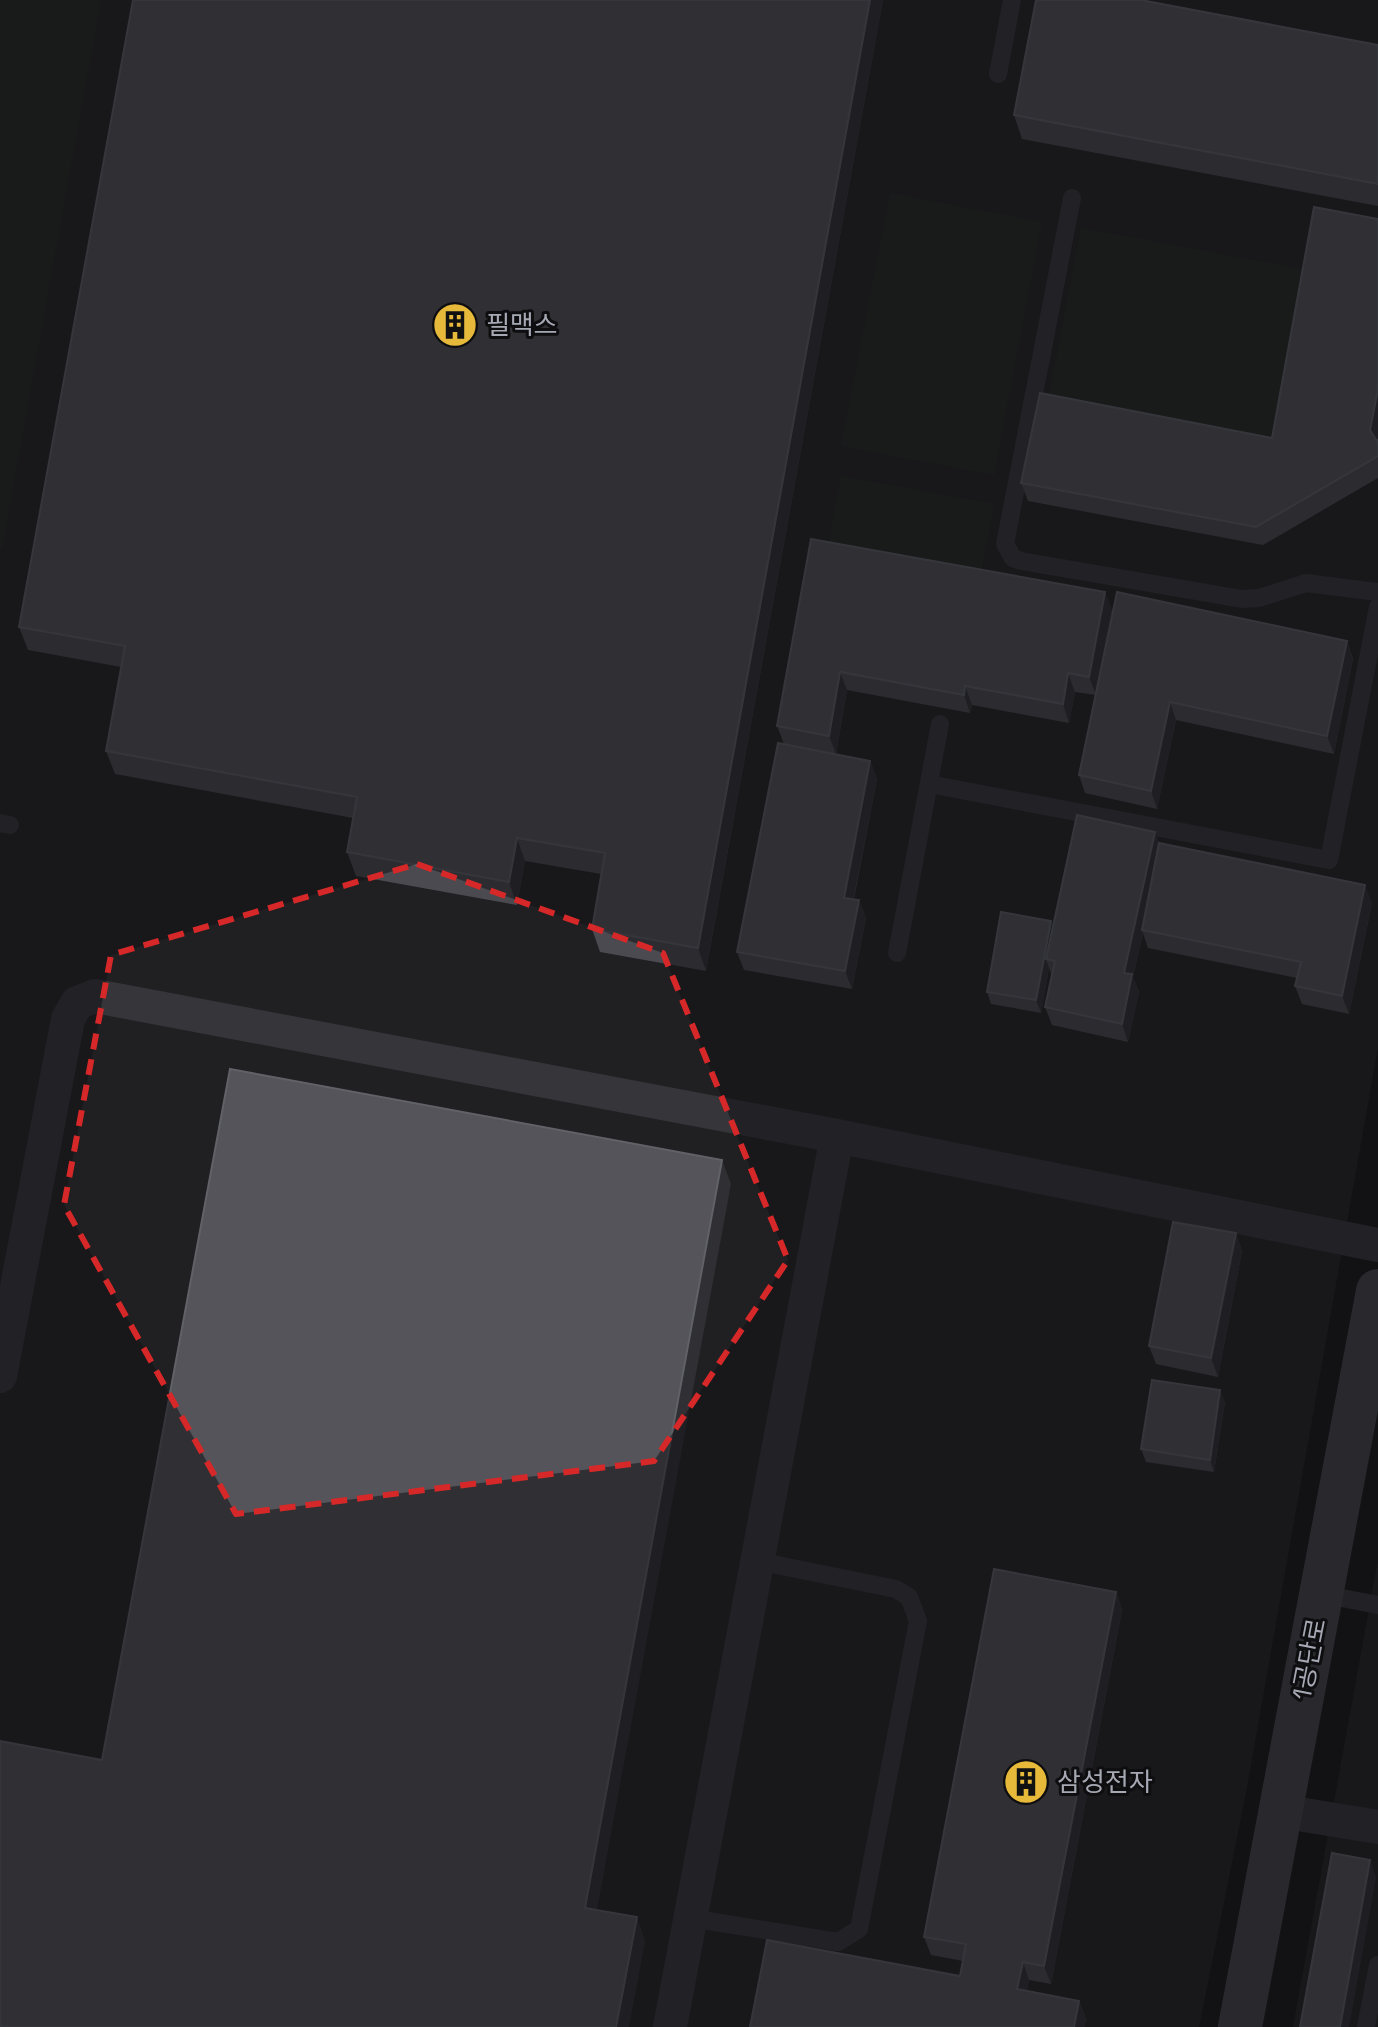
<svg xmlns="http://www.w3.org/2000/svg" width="1378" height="2027" viewBox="0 0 1378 2027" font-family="'Space Grotesk','Noto Sans KR',sans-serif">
<rect width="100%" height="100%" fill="#131315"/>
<!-- built -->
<path fill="#201f22" d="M0,0H1378V1047L1247,1787L1199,2027H0Z
M1378,1560V2027H1293Z"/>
<!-- green -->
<path fill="#202721" d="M0,0H101L2,549H0Z
M890,193L1042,222L994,475L841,446Z
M1081,228L1302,269L1268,453L1046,411Z
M841,476L994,504L980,580L827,552Z"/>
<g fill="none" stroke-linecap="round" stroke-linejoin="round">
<!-- lane -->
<path stroke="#35353a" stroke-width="18" d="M998,74L1012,0
M1072,198L1005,544L1013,558L1021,561L1242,599L1259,598L1306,583L1378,592
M929,784L1329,860L1378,607
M0,823L10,825
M897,953L940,724
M1321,1594L1378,1605
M690,1918L838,1942L859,1929L918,1621L909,1597L896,1589L757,1561
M1366,2027L1378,1965"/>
<!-- street -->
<path stroke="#35353a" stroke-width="34" d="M0,1376L68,1019L77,1003L95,996L837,1136L1378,1245
M1280,1811L1378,1827
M670,2027L837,1136"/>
<!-- secondary -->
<path stroke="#43444a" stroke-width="44" d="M1240,2027L1378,1291"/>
</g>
<!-- wall -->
<path fill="#4a4a50" d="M883,0L706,971L600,952L592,929L601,874L525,861L517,905L356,876L347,852L353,818L115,774L106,751L121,667L28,650L19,627Z
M1378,45V206L1022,139L1014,115Z
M1378,219V478L1263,545L1028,501L1021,483L1272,438Z
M811,539L1112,610L1097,690L1347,641L1353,659L1334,754L1176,720L1157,809L1085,793L1079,775L1096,695L1075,692L1069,723L972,705L970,713L847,690L836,754L870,761L877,779L854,899L859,900L866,918L852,989L744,970L737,952L784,744L777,726Z
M1159,843L1372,903L1349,1014L1302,1004L1295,986L1297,978L1148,948L1143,933L1133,977L1139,992L1128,1042L1052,1025L1045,1007L1052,976L1049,968L1041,1013L991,1004L987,992L1051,921L1053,927Z
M1236,1233L1242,1251L1218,1377L1156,1364L1149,1346Z
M1225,1402L1214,1472L1146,1462L1141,1449Z
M1116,1592L1122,1610L1051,1984L1029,1980L1027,1991L1079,2001L1086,2019L1084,2027H750L960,1976L963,1961L931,1955L924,1937Z"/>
<!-- shaded-wall -->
<path fill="#303034" d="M870,0H883L706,971L698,948Z
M1378,389V443L1370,430Z
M1105,592L1112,610L1096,695L1089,677Z
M1347,641L1353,659L1334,754L1327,736Z
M840,672L847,690L836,754L829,736Z
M1068,673L1075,692L1069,723L1063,704Z
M965,686L972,705L970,713L964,695Z
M1170,702L1176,720L1157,809L1151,791Z
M870,761L877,779L850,916L844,898Z
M1155,832L1162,850L1142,930L1143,933L1133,977L1139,992L1128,1042L1122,1024L1124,973Z
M517,838L525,861L517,905L509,882Z
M1365,885L1372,903L1349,1014L1342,996Z
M859,900L866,918L852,989L845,971Z
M1051,921L1055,934L1046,959L1049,968L1041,1013L1036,1000Z
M722,1160L731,1184L593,1931L585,1908Z
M1236,1233L1242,1251L1218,1377L1211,1358Z
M1220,1390L1225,1402L1214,1472L1210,1460Z
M1116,1592L1122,1610L1051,1984L1044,1966Z
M1370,1860L1376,1878L1349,2027H1340Z
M637,1917L645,1941L629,2027H616Z
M1023,1962L1029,1980L1024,2007L1017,1989Z
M1079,2001L1086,2019L1084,2027H1074Z"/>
<!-- building -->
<path fill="#54545a" stroke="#616268" stroke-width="2" d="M133,0H870L698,948L592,929L605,853L517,838L509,882L347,852L357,797L106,751L125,646L19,627Z
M1036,0H1141L1378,45V184L1014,115Z
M1314,207L1378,219V389L1370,430L1377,441L1378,440V456L1256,527L1021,483L1040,393L1272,438Z
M811,539L1105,592L1089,677L1068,673L1063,704L965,686L964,695L840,672L829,736L777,726Z
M1117,592L1347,641L1327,736L1170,702L1151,791L1079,775Z
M778,743L870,761L844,898L859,900L845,971L737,952Z
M1077,815L1155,832L1124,973L1132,974L1122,1024L1045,1007L1055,961L1046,959Z
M1159,843L1365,885L1342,996L1295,986L1301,962L1142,930Z
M1001,912L1051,921L1036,1000L987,992Z
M230,1069L722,1160L585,1908L637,1917L616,2027H0V1741L102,1760Z
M1173,1222L1236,1233L1211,1358L1149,1346Z
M1152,1380L1220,1390L1210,1460L1141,1449Z
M994,1569L1116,1592L1044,1966L1023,1962L1017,1989L1079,2001L1074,2027H750L767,1940L960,1976L966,1944L924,1937Z
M1332,1853L1370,1860L1340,2027H1300Z"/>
<!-- marked area -->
<path d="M0 0H1378V2027H0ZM417,864L663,953L788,1260L654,1461L236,1514L64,1205L111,955Z" fill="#131315" fill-opacity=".55" fill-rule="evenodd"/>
<path fill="none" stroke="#d62828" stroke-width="6" stroke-dasharray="16 10" stroke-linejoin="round" d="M417,864L663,953L788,1260L654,1461L236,1514L64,1205L111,955Z"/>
<!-- icons -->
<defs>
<g id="building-disc" transform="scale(2.3)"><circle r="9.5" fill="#e6b93a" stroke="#0e0e10"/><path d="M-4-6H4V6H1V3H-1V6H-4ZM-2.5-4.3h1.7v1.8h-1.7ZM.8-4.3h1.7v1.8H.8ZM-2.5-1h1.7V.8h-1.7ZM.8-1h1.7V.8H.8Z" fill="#111"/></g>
</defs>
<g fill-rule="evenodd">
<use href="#building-disc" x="455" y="325"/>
<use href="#building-disc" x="1026" y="1782"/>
</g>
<g text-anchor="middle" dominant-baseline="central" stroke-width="6" stroke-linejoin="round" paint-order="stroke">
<!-- poi labels -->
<g font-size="26" fill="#a6a9b4" stroke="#0e0e10" text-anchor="start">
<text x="486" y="325">필맥스</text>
<text x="1057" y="1782">삼성전자</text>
</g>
<!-- street labels -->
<g font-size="26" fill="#a6a9b4" stroke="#0e0e10">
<text transform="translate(1309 1659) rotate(-79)">1공단로</text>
</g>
</g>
</svg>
